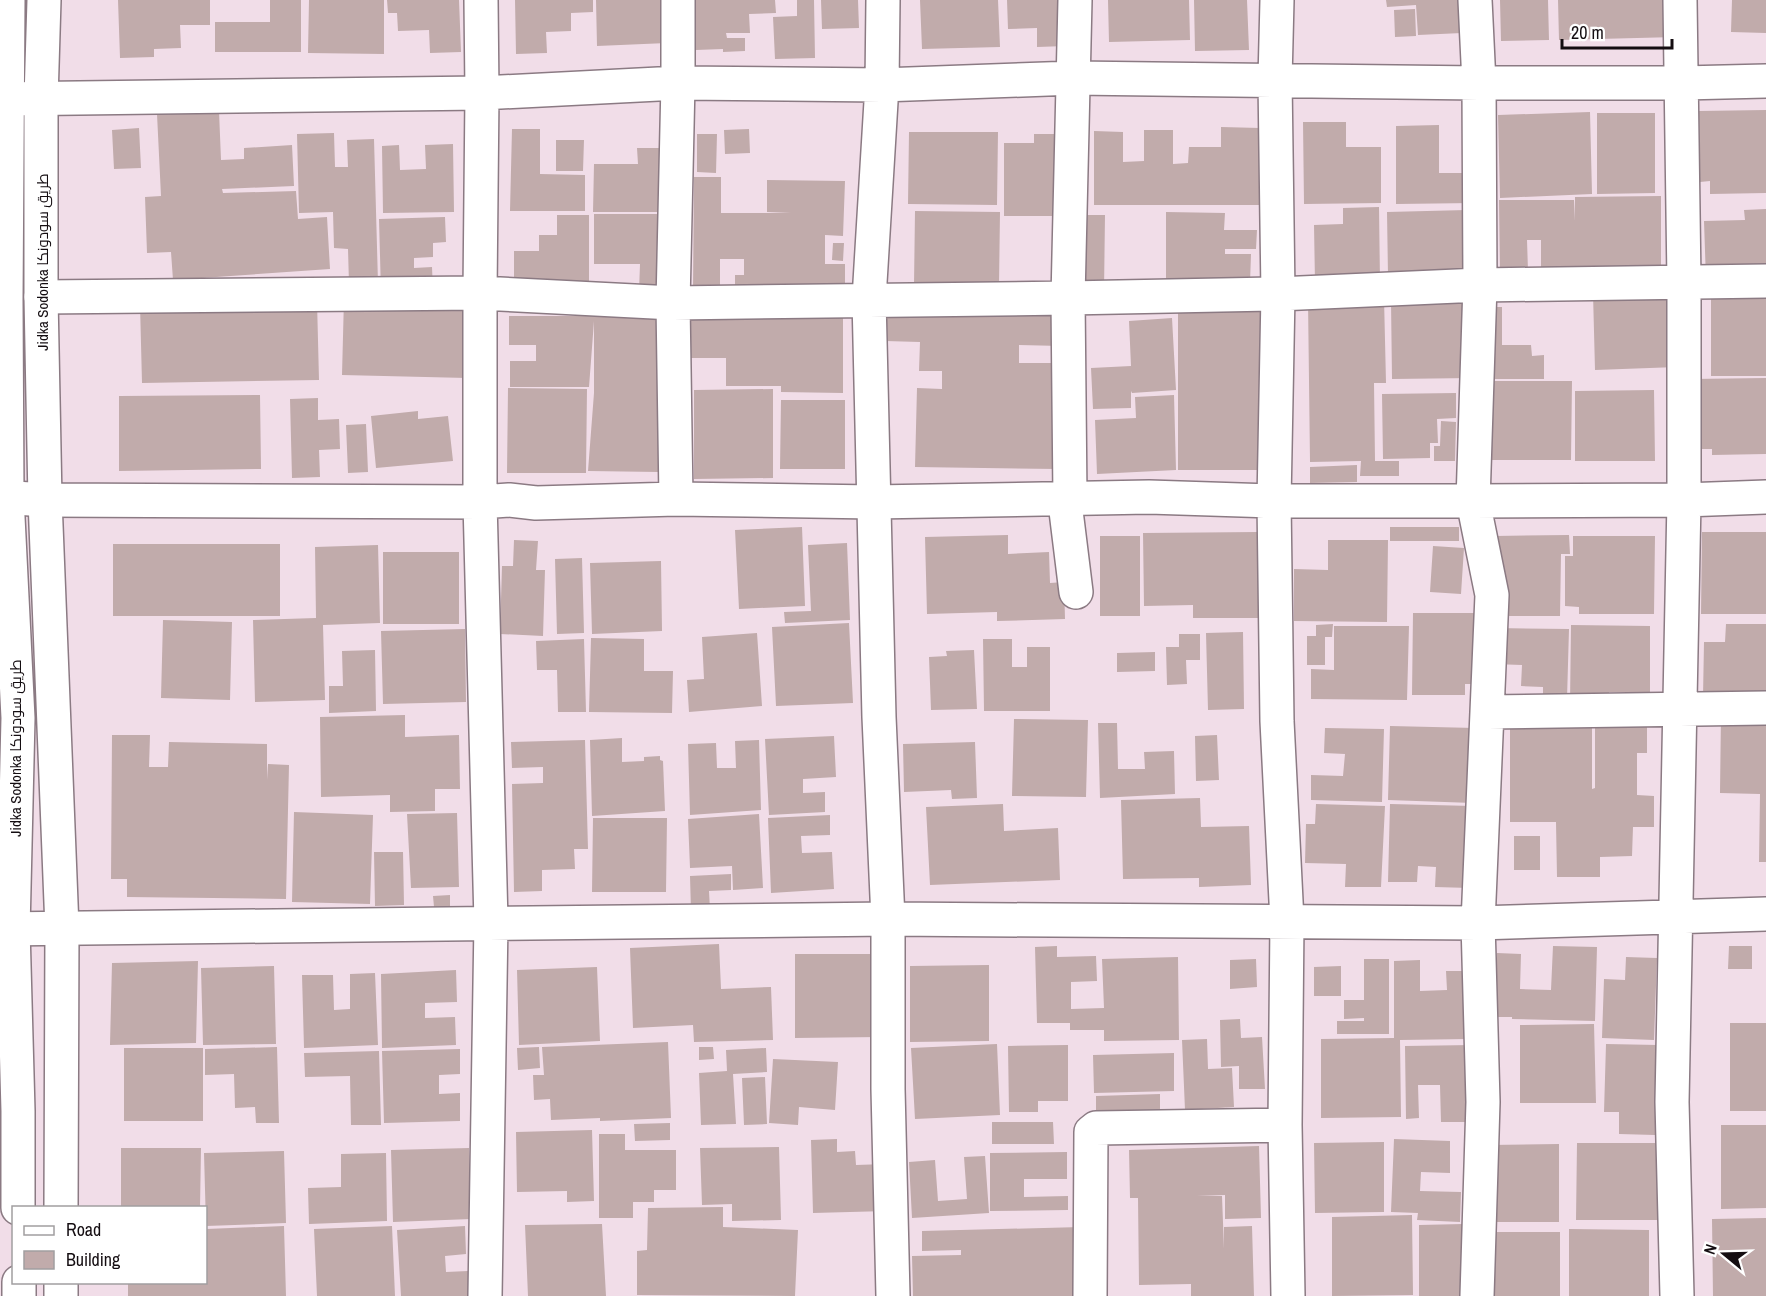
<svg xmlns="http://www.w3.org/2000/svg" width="1766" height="1296" viewBox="0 0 1766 1296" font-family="'Archivo Narrow',Cairo,sans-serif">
<rect width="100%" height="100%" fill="#f1dde8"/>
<!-- building -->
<path fill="#c1abab" d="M118,0H210V25H180L181,48L154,49V57L120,58Z
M270,0H301V52H215V22H270Z
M309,0H384V54L308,53Z
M387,0H459L461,52L430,53L429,30L398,31L397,13H388Z
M515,0H593V12L571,13V31L546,32L547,53L516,54Z
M596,0H665L667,43L597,46Z
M695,0H775L776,13L749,14L750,33H726L727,38H745V51L723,52V49L696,50Z
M797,0H814L815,58L775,59L773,17L797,16Z
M821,0H858L859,28L822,29Z
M920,0H998L1000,47L922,49Z
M1007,0H1066V46L1037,47V28L1008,29Z
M1108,0H1189L1190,40L1109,42Z
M1194,0H1247L1249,50L1195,51Z
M1386,0H1461L1462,33L1418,35L1416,5L1387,7Z
M1500,0H1548L1549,40L1501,41Z
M1558,0H1676V37L1559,40Z
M1732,0H1766V33L1731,32Z
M1415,9L1416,36L1395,37L1394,10Z
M1766,110V193L1710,194V181L1700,182L1699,111Z
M219,111L221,160L244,159V148L292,145L294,186L222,189L223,193L296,191L298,219L327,217L330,269L173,280L171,252L147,253L145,197L161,196L157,114Z
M1590,112L1592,194L1500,198L1498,115Z
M1597,113H1655V193L1597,194Z
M1303,122H1346V147H1381V203L1304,204Z
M1439,125V173H1473L1474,203L1396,204V126Z
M1221,127L1260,128V205H1094V131L1123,132V162L1144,161V130H1173V164L1188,163L1189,147H1221Z
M139,128L141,168L114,169L112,130Z
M512,129H540V174L585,175V211H510Z
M749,129L750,153L725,154L724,130Z
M909,132H998L997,205L908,204Z
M334,133L335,167H348L347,140L374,139L378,283L349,284L348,249L334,248L333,212L299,213L297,134Z
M697,134H717L716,173L697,172Z
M1034,134H1061V216H1004V143H1034Z
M556,140H584L583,171H556Z
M453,144L454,212L383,213L382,146L399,145L400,170L426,169L425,145Z
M637,148H669L668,212H593L594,164H638Z
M694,177H721V213H791L767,212V180L845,181L843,236L825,235V264H845V290L735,289V275H744V259H720V291H693Z
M1661,196V272L1541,278V240H1527L1528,271H1500L1499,200H1574L1575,221V197Z
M1379,207L1380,282L1315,283L1314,225L1343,224V208Z
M1766,209V277L1706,280L1704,221L1745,220L1744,210Z
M1467,210L1469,275L1388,276L1387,212Z
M915,211L1000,212L999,285H914Z
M1166,212L1225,213L1224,230H1257L1256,249H1225V254H1251L1250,283L1166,288Z
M594,214H666L665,292H639L640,264H594Z
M557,215H589V290L514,289V251H539V235H557Z
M1078,215H1105L1104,292H1078Z
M445,217L446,242L433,243V257L414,258V268L432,267L433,291L381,292L379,219Z
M833,243H844L843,261L832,260Z
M1675,290L1677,367L1595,370L1593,293Z
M1711,293H1766V376H1711Z
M344,298L470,301L467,378L342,375Z
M1384,298L1386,383H1374L1375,461H1399V476H1360L1361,461L1310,462L1308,300Z
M1473,299V378L1392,379L1391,301Z
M317,301L319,380L142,383L140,304Z
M1178,304H1260V470H1178Z
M1481,307H1502V345H1531L1532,356L1544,355V379H1481Z
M885,312L1061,315V346L1019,345V363H1058L1057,469L915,467L917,388L942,389V371H919L920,342L885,341Z
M509,316H666L659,472L588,471L594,393V321L589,387H510V361H536V345H509Z
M690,317L843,318V393L781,392V386H726V358H689Z
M1172,318L1176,390L1132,393L1131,391V408L1093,409L1091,368L1131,366L1129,321Z
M1766,378V454L1712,455V449H1694L1692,379Z
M1492,381H1572L1571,460H1492Z
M508,388L587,389L586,473H507Z
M773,389V478L694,479V390Z
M1654,390L1655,461H1575V391Z
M1456,393V418L1437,419L1438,443H1430V458L1383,459L1382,394Z
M260,395L261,469L119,471V396Z
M1174,395L1176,470L1097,474L1095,420L1136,418L1135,397Z
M318,398V420L339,419L340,449L319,450L320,477L292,478L290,399Z
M781,400H845V469H780Z
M418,411V419L448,416L453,461L376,468L371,416Z
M1441,421L1456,422L1455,461H1434V446H1440Z
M366,424L368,472L348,473L346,425Z
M1357,465V482L1310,483V467Z
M802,527L805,606L739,609L735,530Z
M1390,527H1459V541H1390Z
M1258,532L1259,618H1193V605L1144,606L1143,533Z
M1702,532H1766V614H1701Z
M1008,535V554L1049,552L1050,583L1064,582L1065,619L997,621V612L927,614L925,537Z
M1569,535L1570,554H1561L1560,616H1495V536Z
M1100,536H1140V616H1100Z
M1573,536H1655L1654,614H1579V607L1565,606V556H1573Z
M514,540L538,541L536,570H545L543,636L500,634L502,566H513Z
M1328,540H1388L1387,622L1294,621V569L1328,570Z
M847,543L850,620L785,623L784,612L811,611L808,545Z
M113,544H280V616H113Z
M378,545L380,623L323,625L325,700L255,702L253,620L316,618L315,547Z
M1433,546L1464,548L1461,594L1430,592Z
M383,552H459V624H383Z
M582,558L584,633L557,634L555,559Z
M661,561L662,631L592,634L590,563Z
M1413,613H1487V684H1465V695H1412Z
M163,620L232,622L230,700L161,698Z
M849,623L853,703L776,706L772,627Z
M1333,624L1332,637H1325V665H1307V636H1316V625Z
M1726,624H1766V698L1703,697L1704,642H1725Z
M1571,625L1650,626V692H1609V709L1570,704Z
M1334,626H1409L1407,700L1311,699V669L1334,670Z
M1494,628L1569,629L1567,699L1543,698V687L1521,686L1522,665L1493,664Z
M465,629L466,702L383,704L381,631Z
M1243,632L1244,709L1208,710L1206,633Z
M757,633L762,706L689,712L687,680L704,679L702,637Z
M1179,634H1200V660H1186L1187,684L1167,685L1166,647H1179Z
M591,638L644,639V671H673L672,713L589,712Z
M584,639L586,712H558L557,670H537L536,641Z
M983,639H1012V667H1027V647H1050V711H984Z
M375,650L376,711L329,713V686H343L342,651Z
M974,650L977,709L931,710L929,657L947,656L946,651Z
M1155,652V671L1117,672V653Z
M1592,712V789L1595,788V718H1647V753H1637V795L1654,796V827H1633L1632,856L1600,857V877H1557L1556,822H1510V713Z
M1721,714H1766V862H1759L1760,794L1720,793Z
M405,715V737L459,735L460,789H435V811L390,812V795L321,797L320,717Z
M1014,719L1088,720L1086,797L1012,796Z
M1098,723H1117L1118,769H1145L1144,752L1174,751L1175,794L1100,798Z
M1390,726L1475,728L1473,803L1388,800Z
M1325,728L1384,729L1382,802L1311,800V775L1343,776L1345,754L1324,753Z
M112,735H150L149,767H168L169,742L267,744V780L268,764L289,765L286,899L127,897V879H111Z
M1217,735L1219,780L1196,781L1195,736Z
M834,736L836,777L803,779V793L825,792V812L769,815L765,739Z
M622,738V762L644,761V757L660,756V760L663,761L665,811L592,816L590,740Z
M585,740L588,849H574L575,869L542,870V891L514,892L512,784L543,783V767L512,768L511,742Z
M759,740L761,810L690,815L688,744L716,743L717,768H736L735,741Z
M975,742L977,798L952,799L951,790L904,792L903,744Z
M1200,798L1201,827L1249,826L1251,885L1199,887V878L1123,879L1121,800Z
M1003,804L1004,831L1058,828L1060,880L930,885L926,807Z
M1316,804L1385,806L1381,887H1345L1346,864L1305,863L1306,824H1315Z
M1390,804L1473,806L1470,888L1435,887L1436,867L1418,866L1417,882H1388Z
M294,812L373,815L370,904L292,902Z
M457,813L459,887L411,888L407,814Z
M759,814L763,888L733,890L732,866L690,868L688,819Z
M830,815V835L801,836L802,853L832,852L834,889L771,893L768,818Z
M593,818H667L666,892H592Z
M1514,836H1540V870H1514Z
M374,852H403L404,905L375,906Z
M731,874V890L709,891L710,910L691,911L690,876Z
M450,895V907H434L433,896Z
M719,944L721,989L771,987L773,1040L694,1042L693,1025L633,1028L630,948Z
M1057,946V957L1096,956L1097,981L1071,982V1009L1104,1008L1102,959L1178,957L1179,1040L1104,1041V1030H1070V1023H1037L1035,947Z
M1553,946L1597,947L1595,1021L1512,1019V1017H1496L1497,953L1521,954L1520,989L1551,990Z
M1729,946H1752V969H1728Z
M795,954H880V1037L795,1038Z
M1626,957L1657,958L1654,1040L1602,1038L1604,979L1625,980Z
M1256,959L1257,987L1230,989V960Z
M1364,959H1389V1034H1337V1021H1364V1018L1344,1019V1000H1364Z
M1420,960V991L1447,990L1446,971H1466L1468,1039L1400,1040L1401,1117L1321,1118V1039L1394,1038V961Z
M198,961L196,1043L110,1045L112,963Z
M989,965V1041L910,1042V966Z
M274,966L276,1044L203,1045L201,968Z
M1341,966V996H1314V967Z
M597,967L600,1041L519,1045L517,970Z
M456,970L457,1002L425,1003V1018L455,1017L456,1045L382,1048L381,974Z
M375,973L378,1045L304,1048L302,975H333L334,1010L350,1009V974Z
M1240,1019L1241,1038L1262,1037L1265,1089H1239V1066L1221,1067L1220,1020Z
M1730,1023H1766V1111H1730Z
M1594,1024L1596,1103H1520V1025Z
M1207,1039L1208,1069L1232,1068L1234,1107L1185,1110L1182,1040Z
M668,1042L671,1118L600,1121V1118L551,1120L550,1099L534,1100L533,1075H544L542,1047Z
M997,1044L1000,1115L915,1119L911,1048Z
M1606,1044L1658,1045L1655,1135L1619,1134V1112H1604Z
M1068,1045V1101H1038V1112H1009L1008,1046Z
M1472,1045L1473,1122H1441L1440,1085H1418L1419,1118L1406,1119L1405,1046Z
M277,1047L279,1123H256L255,1107L235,1108L234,1074L205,1075V1049Z
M539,1047L540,1068L518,1070L517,1048Z
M699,1047H713L714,1059L699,1060Z
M124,1048H203V1121H124Z
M766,1048L767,1072L733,1074L736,1124L701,1125L699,1073L727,1071L726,1050Z
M460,1049V1074L439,1075V1094L460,1093V1121L384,1123L382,1051Z
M379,1051L381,1125H351L350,1076L305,1077L304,1053Z
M1174,1053V1091L1094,1093L1093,1055Z
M773,1059L838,1062L835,1110L799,1107L798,1125L769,1123Z
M765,1077L767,1124L744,1125L742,1078Z
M1160,1094V1121L1096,1123V1096Z
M992,1122H1053L1054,1144H992Z
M670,1123V1140L635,1141L634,1124Z
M1721,1125H1766V1208L1721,1209Z
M592,1130L594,1201L567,1202V1191L517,1192L516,1132Z
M599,1134H625V1150H676V1190H654V1202H633V1218H599Z
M837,1139V1152L855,1151L856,1165L885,1164L887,1211L813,1213L811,1140Z
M1394,1139L1450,1141V1173L1421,1172L1420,1191L1461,1192L1460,1222L1417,1220L1418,1213L1391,1212Z
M1384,1142V1212L1315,1213L1314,1143Z
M1577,1143H1663V1220H1576Z
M1559,1144V1222H1488L1489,1145Z
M1259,1146L1261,1218L1225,1219V1195L1197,1196H1222L1224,1249V1227L1252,1226L1254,1296H1191V1284L1139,1285L1138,1198H1130L1129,1150Z
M779,1147L781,1220L732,1221V1204L702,1205L700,1148Z
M121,1148H201L200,1208H121Z
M469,1148L471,1219L393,1222L391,1150Z
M284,1151L286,1223L206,1226L204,1153Z
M1067,1152V1179H1024V1197L1068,1196V1210L990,1211V1153Z
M386,1153L387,1221L309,1224L308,1188L341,1187V1154Z
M985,1156L989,1213L912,1218L909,1162L935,1160L938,1201L967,1199L964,1157Z
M723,1207V1227L798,1230L795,1296L637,1295V1251L647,1250L648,1208Z
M1412,1215L1413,1295L1332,1296V1217Z
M1766,1218V1296H1713L1712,1219Z
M602,1224L606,1296H528L525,1225Z
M1463,1224L1464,1296H1419V1225Z
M284,1226L286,1296H128V1282H206V1229Z
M392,1226L395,1296H317L314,1229Z
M465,1226L466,1254L445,1256L446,1272L468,1271L469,1296H401L397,1230Z
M1081,1227L1080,1296H913L912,1256L961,1255V1250L922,1251V1231Z
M1569,1229L1649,1230V1296H1569Z
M1488,1232H1560V1296H1487Z"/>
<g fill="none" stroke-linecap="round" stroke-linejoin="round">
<!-- minor casing -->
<g stroke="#8b7a83" stroke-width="36">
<path id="minor" d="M481,0L482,93L480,293V502L491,922L485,1296
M883,0L882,85L869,299L879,717L888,919V1089L893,1296
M1075,0L1068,298L1070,499L1066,511L1076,592
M1277,0L1275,80L1278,294L1274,501L1277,721L1287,921L1285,1125L1288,1296
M1475,0L1479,83L1480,285L1473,501L1492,595L1478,923L1483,1102L1477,1296
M0,99L482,93L678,83L882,85L1074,78L1479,83H1683L1766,81
M41,297L480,293L673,303L1068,298L1278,294L1480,285L1766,281
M0,497L45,500L480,502L509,500L536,503L676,499L874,502L1149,497L1274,501H1473L1684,500L1766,497
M676,499L673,303L678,83V0
M1488,712L1766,708
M0,929L888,919L1478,923L1766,914
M1090,1296L1091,1132L1096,1128L1285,1125
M1677,1296L1672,1102L1684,500V282L1680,0"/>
</g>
<!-- secondary casing -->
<g stroke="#8b7a83" stroke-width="36">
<path id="secondary" d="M8,0L6,301L7,497L18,718L13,929L18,1111V1208
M44,0L41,99V297L45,500L62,928L61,1208
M19,1282V1296
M61,1296V1282"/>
</g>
<!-- minor -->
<use href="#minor" stroke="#fff" stroke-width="33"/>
<!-- secondary -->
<use href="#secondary" stroke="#fff" stroke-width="33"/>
</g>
<g text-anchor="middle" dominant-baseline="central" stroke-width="5" stroke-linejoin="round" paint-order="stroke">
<!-- street labels -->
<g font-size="15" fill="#140d11" stroke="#fff">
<text transform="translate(42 262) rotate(-90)">Jidka Sodonka طريق سودونكا</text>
<text transform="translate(15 748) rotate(-90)">Jidka Sodonka طريق سودونكا</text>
</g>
</g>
<!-- legend -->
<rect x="12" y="1206" width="195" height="78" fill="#ffffff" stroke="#a19ea0" stroke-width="1.5"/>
<rect x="24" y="1226" width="30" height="9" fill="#ffffff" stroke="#a19ea0" stroke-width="1.5"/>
<text x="66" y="1236" font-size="18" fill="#140d11">Road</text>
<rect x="24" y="1251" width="30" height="18" fill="#c1abab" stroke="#a19ea0" stroke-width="1.5"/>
<text x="66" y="1266" font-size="18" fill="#140d11">Building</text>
<!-- north arrow -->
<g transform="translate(1724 1254) rotate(289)" stroke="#ffffff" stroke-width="4.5" paint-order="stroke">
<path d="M0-4.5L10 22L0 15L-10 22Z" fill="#140d11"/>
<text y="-9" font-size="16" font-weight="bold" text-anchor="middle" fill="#140d11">N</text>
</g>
<!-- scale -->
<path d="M1562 39v9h110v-9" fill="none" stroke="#140d11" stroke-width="3"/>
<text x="1571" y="39" font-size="18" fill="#140d11" stroke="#ffffff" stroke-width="4.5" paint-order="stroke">20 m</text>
</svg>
